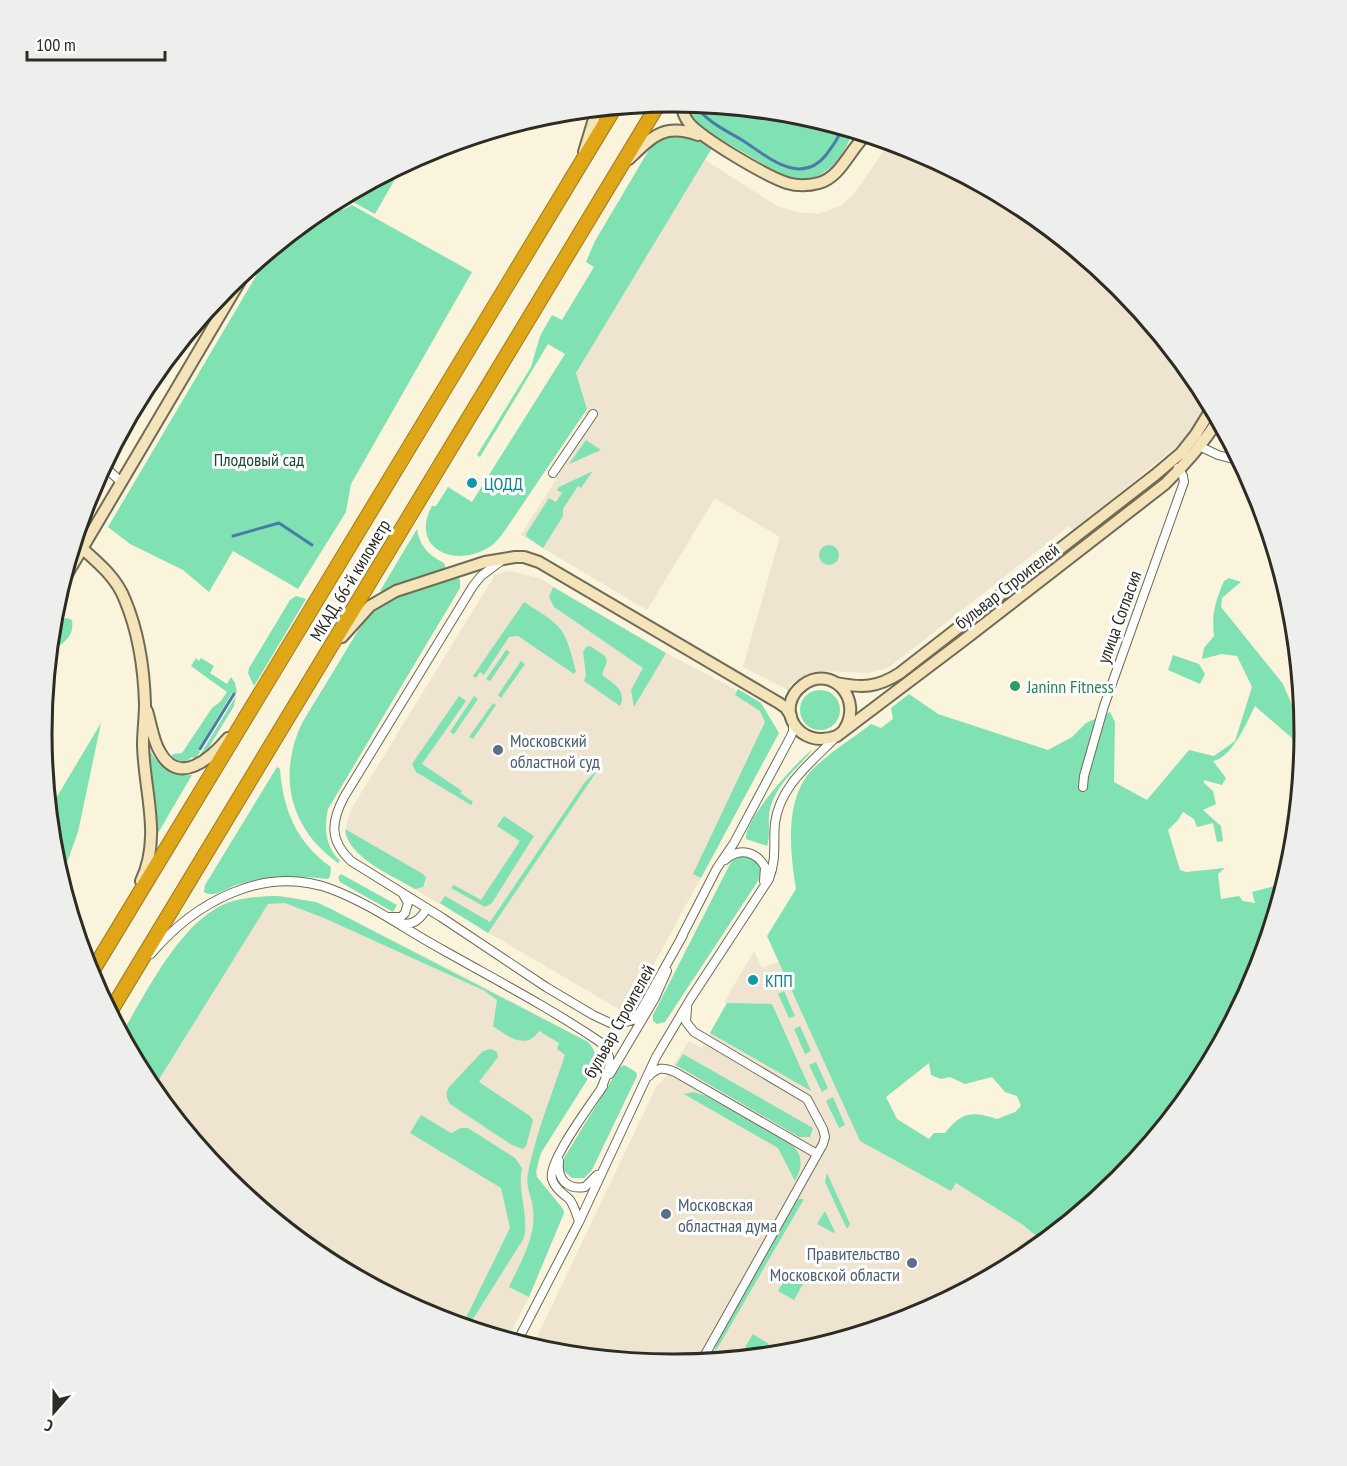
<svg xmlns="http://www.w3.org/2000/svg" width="1347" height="1466" viewBox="0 0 1347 1466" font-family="'PT Sans Narrow',sans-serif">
<rect width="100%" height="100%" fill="#f9f4db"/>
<!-- commercial -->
<path fill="#efe4cf" d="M885,149L914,157L1077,251L1120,287L1199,382L1209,402L1187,438L1073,530L1069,526L888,668L867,673L823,671L807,675L792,683L788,690L743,667L780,537L715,498L647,610L521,535L592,422L585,418L587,408L576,373L705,160L777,206L797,212L819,214L840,206L854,194Z
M509,571L539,578L666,653L761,703L779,733L627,1014L367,861L351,846L346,833L347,821L353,806L495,575Z
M266,896L291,897L329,908L471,980L588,1042L593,1048L596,1062L594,1069L541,1153L538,1161L537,1177L563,1209L564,1213L529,1297L507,1339L432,1316L322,1258L227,1179L153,1089L267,904Z
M754,951L762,968L790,957L888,1118L1044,1242L1024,1258L915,1317L796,1352L673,1364L555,1353L557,1348L537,1337L657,1085L662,1082L689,1041L702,1048L727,1003L724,1002Z"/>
<!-- green -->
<path fill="#80e1b3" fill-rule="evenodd" d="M686,103L797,114L853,131C842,162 819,189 783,176L704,129L689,113Z
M674,135L698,140L712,148L576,373L587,409L506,529C500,537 495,545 486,549C451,568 410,546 432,506H436L448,487L472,502L565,354L548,344L480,457L477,455L531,367L540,336L552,315L562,320L594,267L586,262L595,241L653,143Z
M403,165L375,214L353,202L341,207L334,202Z
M332,203L342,210L352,205L472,272L351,484L346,512L298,589L233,551L209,592L183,570L130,544L108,527L272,249L323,208Z
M586,440L601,450L569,464Z
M591,472H592L581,488L578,486L563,509V516L543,548L527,537L526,534L549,498L556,502L562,493L557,490L559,487Z
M100,473L103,480L102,485L83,514L90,491Z
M417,529C420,547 429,555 444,563L446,569L444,571L382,592L380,591Z
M819 555a10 10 0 1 1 20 0a10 10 0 1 1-20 0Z
M454,576L460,579V588L328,809C324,828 325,846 340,861L338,863C290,829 277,776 302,723L367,616L385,599Z
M1229,578L1241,582L1222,598L1221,607L1283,684L1305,736L1302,763L1292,738L1255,706C1247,722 1232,758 1213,761L1226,778L1222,785L1204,780V783L1213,791L1216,804L1203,810L1221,826L1223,841L1217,842L1213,823L1197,827L1194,819L1183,812L1178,820L1168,830L1180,870L1186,872L1225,868L1218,874L1221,899L1239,896L1243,901L1255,903L1252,892L1279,885L1284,887L1257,975L1198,1084L1120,1180L1039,1246L1037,1244L1040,1239L1023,1225L956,1183L951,1191L860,1141L767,936L796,889C790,853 784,797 813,769C830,752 852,739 871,724L881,728L893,719L891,708L909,694L938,714L1048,750L1072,737L1086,723L1110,712L1115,722L1114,782L1147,800L1189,750L1214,756L1235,741L1252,687L1237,656L1222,654L1202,659L1204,648L1214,636C1211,616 1216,599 1224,581ZM929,1063L931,1075L941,1079L950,1077L965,1084L992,1077L1005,1092L1017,1096L1021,1106L1015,1112L997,1119C972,1111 962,1112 945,1133H934L929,1139L897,1119L886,1097Z
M553,587L666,653L634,707L631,690L643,668L554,607L549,597Z
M296,596L306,599L254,686L248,673L249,668L290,600Z
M524,602C563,627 564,625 576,671L574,674L518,636L509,637L484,675L480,672L476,678L473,676Z
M67,618L72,620C74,634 68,639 58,647L51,644V639L62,619Z
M590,646L605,656L607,661L602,675C614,684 627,690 620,706L584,681L586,675L583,652L586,647Z
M506,650L510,652L490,681L486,679Z
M1173,655L1199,664L1205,674L1200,684L1168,670Z
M196,658L199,661L201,658L214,666L210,673L227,684L231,677L235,683L237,693H232L198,750L200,752L195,759L192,757L185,763L170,758L173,754L182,753L212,708L220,702L227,692L191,666Z
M521,661L525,664L501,698L498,695Z
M738,689L761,703L779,733L701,878L693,874L765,722L760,711L735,695Z
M800 710a20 20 0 1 1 40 0a20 20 0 1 1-40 0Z
M236,696L234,706L203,757L200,755Z
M459,696L466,701L422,764L462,791L460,793L473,802L471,805L416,772L412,764Z
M474,696L478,699L454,734L450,732Z
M493,703L496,705L473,739L469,737Z
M101,723L78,832L61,879L54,856L49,804L52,805Z
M148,748C159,766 170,776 192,775L158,833Z
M813,749C796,771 778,781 770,809C767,821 771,835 767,846L746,839C744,819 797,761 813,749Z
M277,767L280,769C283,810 297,843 331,867L330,877L327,879C296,875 269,876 239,884C228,887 214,899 204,892L205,885Z
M599,768L488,933L440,903L445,896L490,922L585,782Z
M504,816L534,836L492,903L485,907L451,888L454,885L481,900L520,841L497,826Z
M345,829L423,874L426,878L423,887L415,889C393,876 347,857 345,829Z
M746,855C759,860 763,868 758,881L665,1022L657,1024L653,1021V1015L729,866C733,858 737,856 746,855Z
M341,874L397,905L393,912L340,882L338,877Z
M278,896L316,902L329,908L588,1042C596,1051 597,1058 594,1069L541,1153L536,1171L537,1177L563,1209L564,1213L529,1297L509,1287C520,1263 537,1236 533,1209C532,1196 525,1187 528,1173C536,1133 552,1094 565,1055L557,1049L559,1043L539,1031C526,1051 507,1036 493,1026L497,1000L483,990L324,918L285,903L268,904L153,1089L148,1084L122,1033C148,991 184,912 237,900C250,897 265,896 278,896Z
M784,991L795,1016L789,1018L778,994Z
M727,1003L772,1004L811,1091L710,1033Z
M800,1026L811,1051L805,1054L794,1029Z
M491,1049L497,1052L498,1057L479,1082L530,1116L533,1120L526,1146L523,1149L512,1145L450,1104C446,1097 445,1094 449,1087L483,1051Z
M683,1054L813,1128L810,1137H799L676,1065Z
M816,1062L828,1088L822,1092L809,1065Z
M624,1065L636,1072L637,1076L592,1170L584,1178H572L563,1170L564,1158L619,1068Z
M694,1092L706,1096L792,1145C804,1156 802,1168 795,1181L778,1148L684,1094Z
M833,1097L845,1125L839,1128L826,1101Z
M421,1115L451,1133L461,1128H468L515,1158L522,1168C517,1191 529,1214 524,1238L468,1327L462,1326L510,1228L501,1188L410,1133Z
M827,1173L850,1224L847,1229L825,1182Z
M798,1199H804L714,1354L718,1338Z
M825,1211L835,1232L834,1233L817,1224Z
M788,1274L803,1284L794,1300L778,1291Z
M753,1334L769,1344L762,1356L745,1347Z"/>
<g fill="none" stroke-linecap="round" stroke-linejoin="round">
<!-- stream -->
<path stroke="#4a7caa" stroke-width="3" d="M695,104C705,121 725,130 742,140C767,156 800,187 826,155C832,147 840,137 842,127
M233,536L279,523L312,545
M200,749L234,694"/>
<!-- street casing -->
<g stroke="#6f6b55" stroke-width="10">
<path id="street" d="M1201,447L1218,455L1241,461
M104,466L121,482
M553,473L593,414
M501,561L481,576L473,586L344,797C331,822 329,840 351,861L441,917L546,987L593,1015L610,1023L619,1024L633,1020L640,1012L683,935
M1083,787L1084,776L1104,706L1184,482L1183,476L1178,468
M725,860C739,847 756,851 765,867L764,881
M388,917H401L405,913L408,903L403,894
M399,923C413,926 420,920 427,908
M681,938L717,868L734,843L791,736L793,731V722
M151,954C194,903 263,864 331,889C371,904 406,930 443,950C496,980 550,1008 600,1042C616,1059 609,1069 601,1089
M687,1008L686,1022L694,1032L807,1099L823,1129L825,1137L823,1144L701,1362
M610,1074L655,998L667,971
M649,1076C657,1067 664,1067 675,1072L817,1154
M559,1161C557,1179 567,1190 585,1187L597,1175
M579,1222C577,1215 574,1206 570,1200C564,1194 554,1188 552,1179C547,1162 592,1103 603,1086
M517,1342L579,1222L656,1057L691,998L769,879C777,858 773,844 775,823C780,785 812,762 837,736"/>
</g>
<!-- secondary casing -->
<g stroke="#6f6b55" stroke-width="14">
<path id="secondary" d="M681,102C682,110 684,117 689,123C703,139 766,176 787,183C797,186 808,186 819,183C841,177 850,149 866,135
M584,152L597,109
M629,159C653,136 664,123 698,135
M75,542C94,559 116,576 125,600C138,631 144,670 145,704C145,718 143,731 143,745C144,791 162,837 141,881
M63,581L246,271
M342,637L370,606L396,591L485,562L515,557H524L539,562L779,703L786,708L791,716
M836,683C862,688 877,688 900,673L1155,475L1181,453L1196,434L1212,408
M147,711C151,724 153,741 160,752C179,787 211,758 228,738
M844,730C864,699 832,664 803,685C773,707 798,751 837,736L964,640L1165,484C1187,463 1202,445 1219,419"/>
</g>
<!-- highway casing -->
<g stroke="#a17b1c" stroke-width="16">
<path id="highway" d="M90,975L615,107
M110,1012L659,103"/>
</g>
<!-- street -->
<use href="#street" stroke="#fff" stroke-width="8"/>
<!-- secondary -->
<use href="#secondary" stroke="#f5e4ba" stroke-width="10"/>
<!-- highway -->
<use href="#highway" stroke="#dfa618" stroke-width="14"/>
</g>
<!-- markers -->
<g fill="#0f9aa8" stroke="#fff" stroke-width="2">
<circle cx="472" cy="483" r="6"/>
<circle cx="753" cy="980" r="6"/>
</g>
<circle fill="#2e9e5b" stroke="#fff" stroke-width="2" cx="1015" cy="686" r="6"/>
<g fill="#5c6f8a" stroke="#fff" stroke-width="2">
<circle cx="498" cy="750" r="6"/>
<circle cx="666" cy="1214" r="6"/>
<circle cx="912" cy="1263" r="6"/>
</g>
<g text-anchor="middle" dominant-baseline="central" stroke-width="6" stroke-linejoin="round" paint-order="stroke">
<!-- park labels -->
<g font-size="18" fill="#1b4935" stroke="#fff">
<text x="259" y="459">Плодовый сад</text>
</g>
<!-- culture labels -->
<g font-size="18" fill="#0d838f" stroke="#fff" text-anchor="start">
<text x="484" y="483">ЦОДД</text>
<text x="765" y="980">КПП</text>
</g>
<!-- street labels -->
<g font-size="18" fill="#2d2c22" stroke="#fff">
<text transform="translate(350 580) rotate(-59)">МКАД, 66-й километр</text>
<text transform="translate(1007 586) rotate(-38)">бульвар Строителей</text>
<text transform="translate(1119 617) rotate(-70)">улица Согласия</text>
<text transform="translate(619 1021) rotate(-61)">бульвар Строителей</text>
</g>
<!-- leisure labels -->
<g font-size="18" fill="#27864d" stroke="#fff" text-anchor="start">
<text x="1027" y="686">Janinn Fitness</text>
</g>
<!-- service labels -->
<g font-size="18" fill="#4e5e75" stroke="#fff" text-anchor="start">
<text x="510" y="740">Московский<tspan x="510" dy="21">областной суд</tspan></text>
<text x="678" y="1204">Московская<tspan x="678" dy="21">областная дума</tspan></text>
<text x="900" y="1253" text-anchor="end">Правительство<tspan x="900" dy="21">Московской области</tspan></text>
</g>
</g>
<!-- crop -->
<path d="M0 0H1347V1466H0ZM52 733a621 621 0 1 1 1242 0a621 621 0 1 1-1242 0Z" fill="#eeeeed" fill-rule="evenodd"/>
<path fill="none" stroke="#2d2c22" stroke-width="3" d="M52 733a621 621 0 1 1 1242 0a621 621 0 1 1-1242 0Z"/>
<!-- north arrow -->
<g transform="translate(54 1412) rotate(201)" stroke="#ffffff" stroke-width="4.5" paint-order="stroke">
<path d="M0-4.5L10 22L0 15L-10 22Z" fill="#2d2c22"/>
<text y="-9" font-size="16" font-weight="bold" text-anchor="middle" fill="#2d2c22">С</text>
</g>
<!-- scale -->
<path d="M27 51v9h138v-9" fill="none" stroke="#2d2c22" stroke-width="3"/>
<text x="36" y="51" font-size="18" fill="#2d2c22" stroke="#ffffff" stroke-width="4.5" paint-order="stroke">100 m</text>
</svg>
